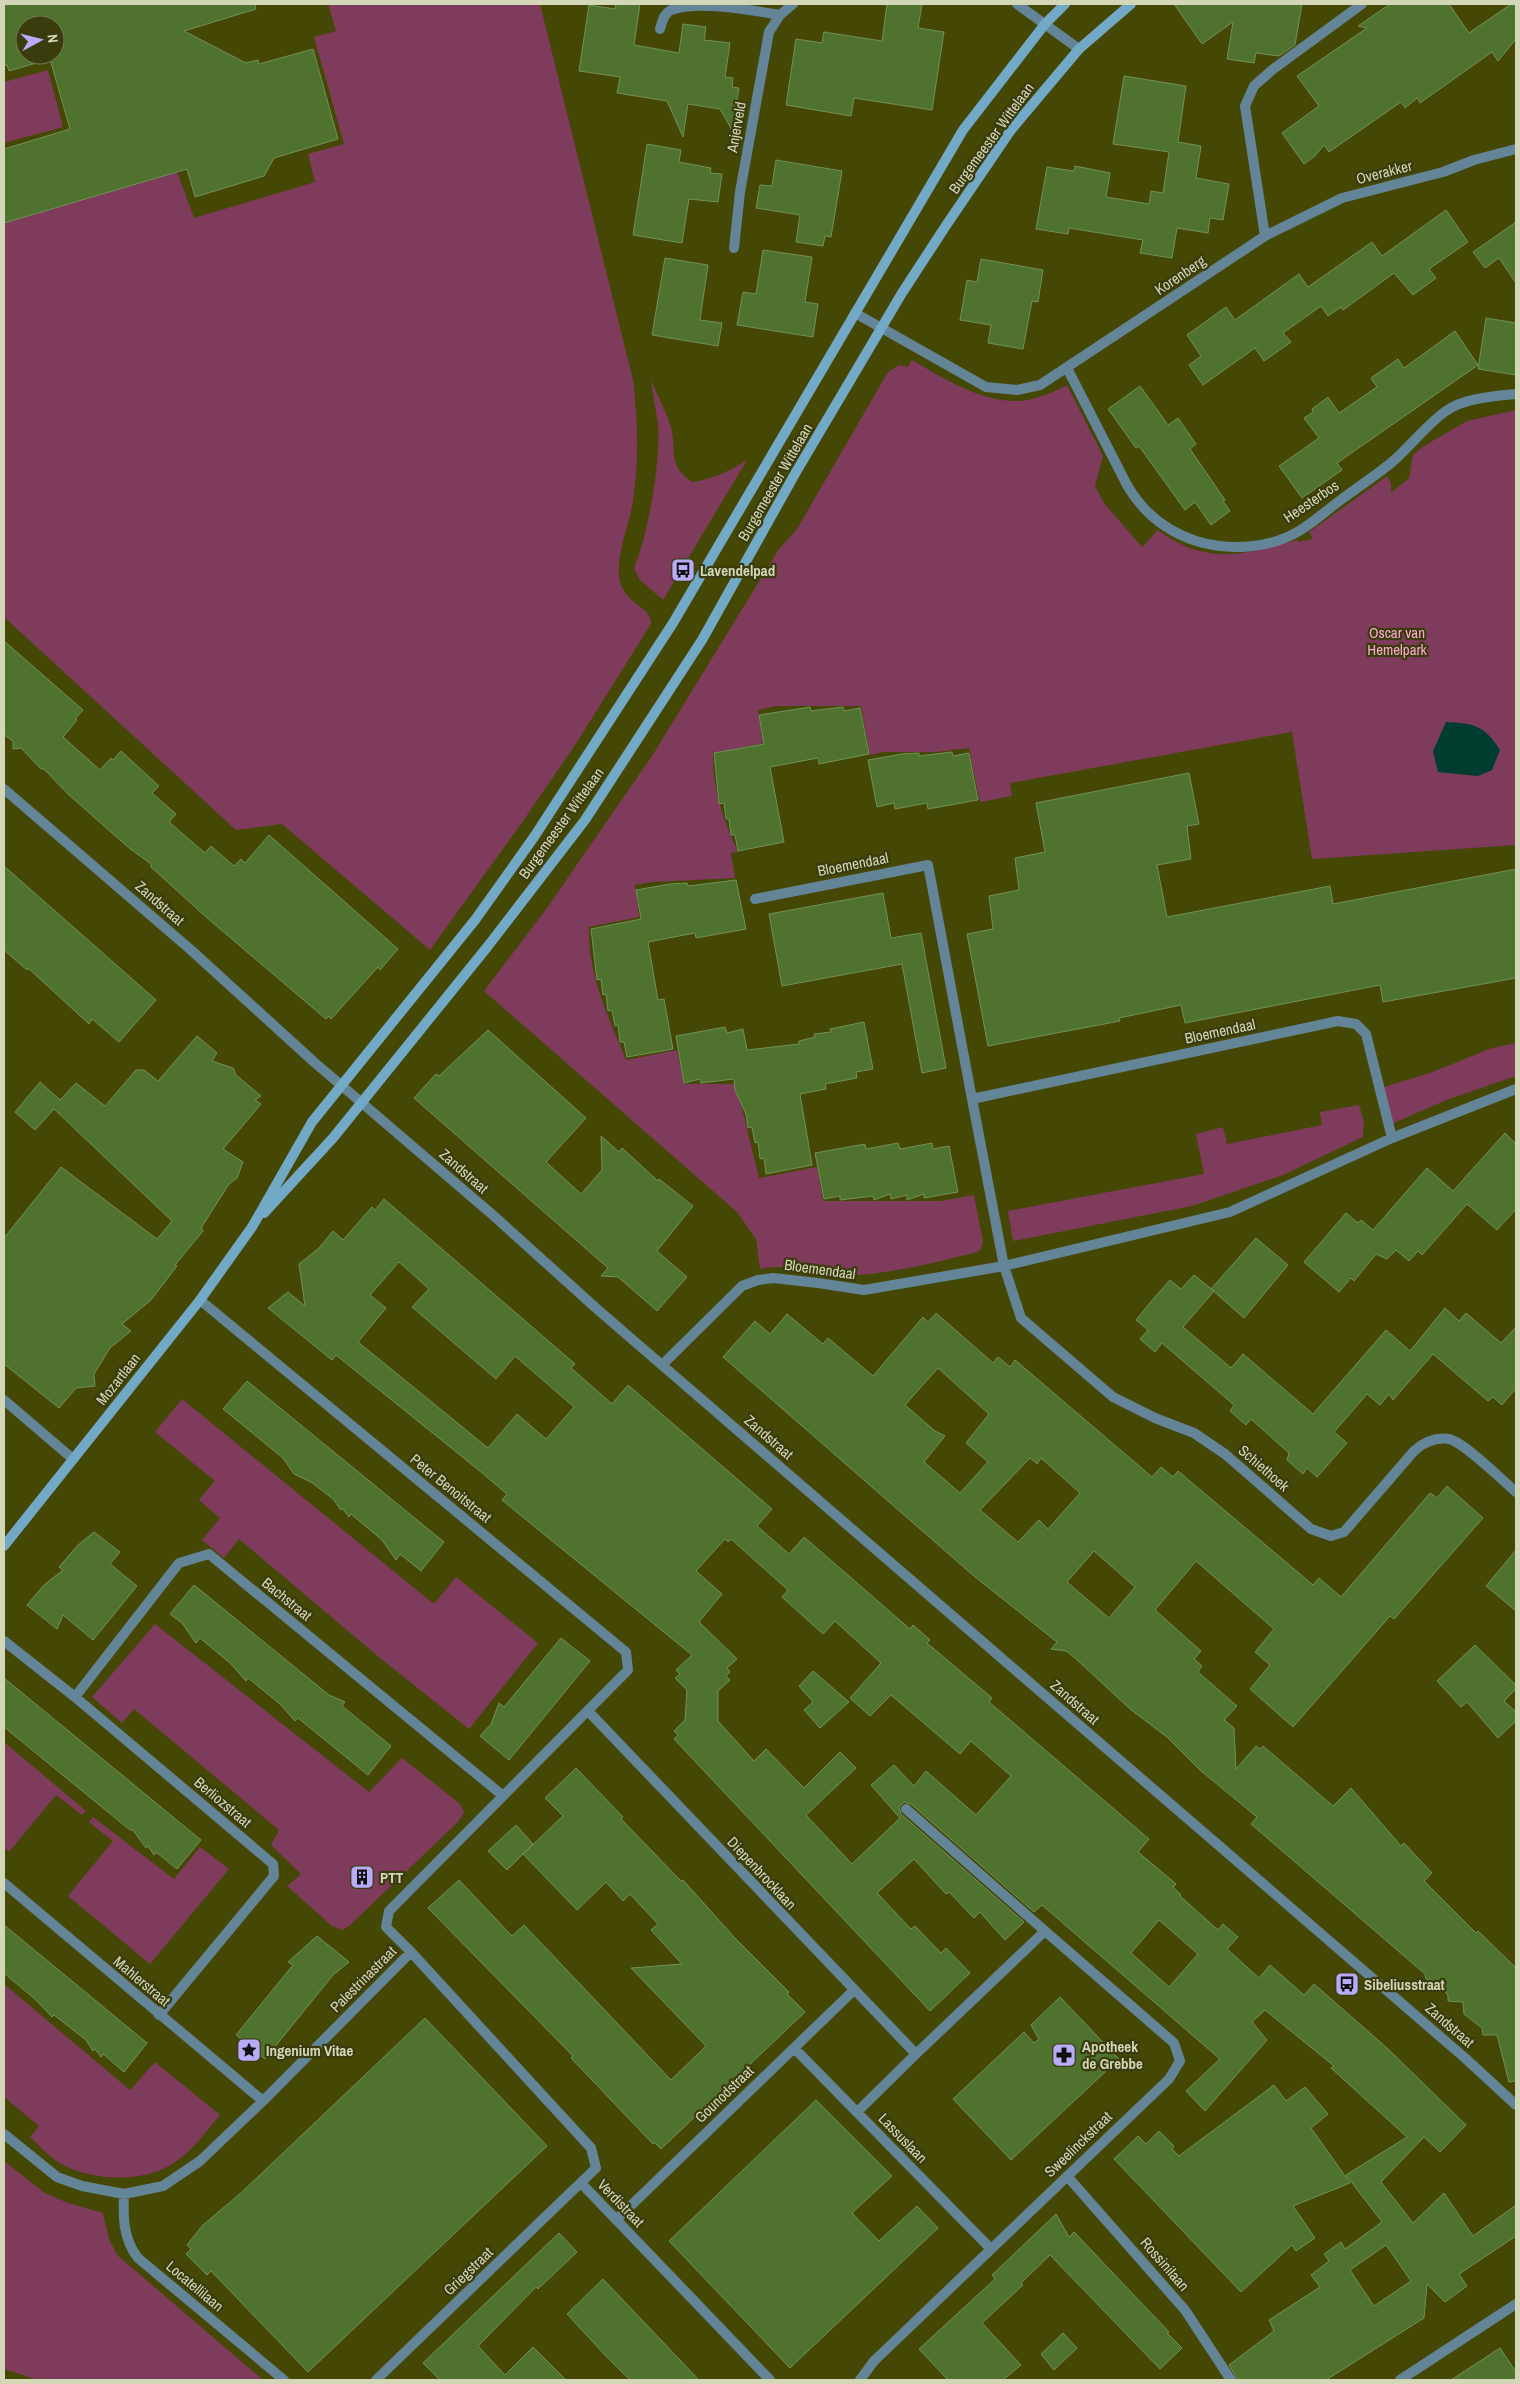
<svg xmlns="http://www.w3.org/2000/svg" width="1520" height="2384" viewBox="0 0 1520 2384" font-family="'Archivo Narrow',sans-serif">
<rect width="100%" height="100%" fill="#454705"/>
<!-- green -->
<path fill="#7f3b5b" d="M328,4H540L633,380C638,422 639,460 633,501C629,527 617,550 619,576C622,605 652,605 651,624L577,742L521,824L430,950L282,824L236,830L4,617V223L177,172L194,218L315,182L308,154L344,144L314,37L336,31Z
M48,70L63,127L4,143V82Z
M912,360C943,378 982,403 1020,401C1035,400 1054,392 1067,385L1103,456L1095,486L1104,503L1142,547L1158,530C1206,566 1243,555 1297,540L1298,542L1313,539L1309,532L1387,476L1391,483V493L1409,478L1413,455L1424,446L1467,421L1516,410V845L1312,859L1292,732L1010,783L1012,796L980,802L969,748L936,752H884L870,755L861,706H776L758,710L763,743L713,753C712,789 723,820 738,852L731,853L735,878L652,882L635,885L639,917L589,927C587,974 609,1018 626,1060L677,1050L684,1084H736L759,1178L817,1167L823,1201H941L974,1195L983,1242L980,1250L977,1252C938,1262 884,1276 844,1275C813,1273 794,1263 760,1269L756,1239L737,1212L484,991L547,908L652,756L779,549L797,529L888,372L899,365L908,367Z
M651,380C657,395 666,411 671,427C677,451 667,465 692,482C714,479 729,471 747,460L663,600L639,579L634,568C648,536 661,460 658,425C656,410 653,395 651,380Z
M1516,1043V1076L1449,1099L1389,1125L1381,1088L1430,1073L1492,1048Z
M1359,1105L1364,1122L1363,1137L1283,1175L1192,1206L1013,1241L1008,1211L1204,1174L1196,1134L1223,1127L1227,1144L1322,1125L1320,1112Z
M182,1399L434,1604L456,1577L538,1643L469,1729L380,1658L239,1539L224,1558L202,1540L220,1518L199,1500L215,1481L155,1432Z
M155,1624L369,1792L402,1758L460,1804L464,1813L458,1822L349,1926L342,1930L332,1926L287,1886L301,1874L271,1845L279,1830L134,1709L122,1723L92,1697Z
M4,1742L86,1811L82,1815L56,1795L9,1852L4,1847Z
M93,1817L174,1879L200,1847L229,1869L150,1964L68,1896L113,1841L89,1822Z
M4,1984L130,2090L155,2062L220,2115C204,2134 188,2157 165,2168C136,2182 94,2180 65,2166C52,2160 40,2146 30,2137L39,2126L4,2097Z
M4,2161L45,2193L68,2203L103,2213L109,2239L117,2255L263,2380H38L4,2369Z"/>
<!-- water -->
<path fill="#003d2f" d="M1446,722C1474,723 1485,726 1500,750L1492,770L1478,776L1438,772L1433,751Z"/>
<!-- building -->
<path fill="#4f732e" stroke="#73905c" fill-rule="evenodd" d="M4,4H255L256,9L184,31L246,63L258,60L259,64L313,49L338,139L274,158L264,176L195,197L187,169L4,223V149L70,129L50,59L9,71L7,65L4,66ZM25,25H55V55H25Z
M616,4H640L634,45L679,53L683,24L706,27L704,40L730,43L725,77L733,78L732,87L739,88L732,130L720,109L688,104L683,137L667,101L617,93L620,77L579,71L589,5L615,9Z
M887,4H922L918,28L944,32L932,110L854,98L851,116L786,105L796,39L822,43L824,32L882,41Z
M1174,4H1302L1295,45L1279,56L1256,53L1254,63L1227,59L1233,22L1202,44Z
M1390,4H1449L1469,33L1511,4H1516V39L1498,61L1492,52L1420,103L1417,98L1405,108L1401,102L1329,152L1324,145L1315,156L1304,164L1282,133L1319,106L1297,76L1367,28L1358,26Z
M1124,76L1186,86L1178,142L1201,146L1196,178L1229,184L1223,220L1210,218L1208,233L1177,228L1172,258L1140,253L1143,240L1069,228L1068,234L1036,229L1047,167L1074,171L1075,166L1110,173L1106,197L1149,204L1151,191L1163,193L1169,152L1113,144Z
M647,144L681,150L679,162L711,168L710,173L722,174L718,202L689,199L682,243L633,235Z
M776,160L842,171L831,237L825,236L823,246L796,242L800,215L756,208L760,185L772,186Z
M1446,210L1468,242L1429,269L1436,278L1413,295L1394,273L1343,310L1341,307L1328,316L1321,306L1283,333L1291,342L1264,361L1255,348L1203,385L1189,365L1201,356L1187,335L1226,307L1235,320L1299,274L1308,287L1372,242L1382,256Z
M1516,222V283L1499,258L1485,268L1473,252Z
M763,250L812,257L805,302L818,304L813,337L737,325L743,292L756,294Z
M665,258L708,265L700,320L722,323L718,346L652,335Z
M981,259L1043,270L1038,302L1032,301L1023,349L988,343L991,325L960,320L967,280L977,282Z
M1486,318L1516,323V375L1478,369Z
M1455,331L1478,365L1337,463L1342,470L1302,498L1279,466L1319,438L1304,418L1313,412L1312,409L1328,397L1339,413L1377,387L1371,378L1398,359L1404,368Z
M1140,386L1168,425L1178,418L1196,444L1190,449L1225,500L1223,501L1230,511L1211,525L1195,502L1185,510L1139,446L1136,448L1108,409Z
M4,641L83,710L75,719L77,720L63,737L100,770L111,758L113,760L121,751L159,786L152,793L176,814L169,822L205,853L211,846L234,866L241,859L245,863L269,835L398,949L380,970L378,967L331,1019L329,1016L326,1019L206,917L151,867V864L129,848L68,794L44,769H41L21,748L13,749V741L4,735Z
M810,707L811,711L843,707L844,711L860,708L869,754L819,764L818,758L770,767L784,842L738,851L735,835H731L729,819H726L724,803L719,804L714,753L764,744L759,715Z
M952,752L953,756L969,753L978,800L928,809L927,803L895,809L894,803L877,807L868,760L902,754L919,753V756Z
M1189,773L1199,824L1187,826L1191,859L1157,865L1167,917L1330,886L1333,904L1516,869V978L1383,1002L1380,985L1185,1023L1181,1005L1119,1018L1120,1021L988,1046L967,934L993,929L989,896L1019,890L1015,858L1045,852L1036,803Z
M4,866L156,1000L119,1042L92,1019L89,1024L28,968L27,970L4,950Z
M736,880L746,929L696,938L695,933L648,942L658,1000L664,999L673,1049L627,1057L624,1042H620L618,1025L615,1026L612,1010L608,1011L606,994L603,995L601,979L597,980L591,929L641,919L636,890L670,884L687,883L688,886Z
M883,893L891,938L921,933L946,1068L922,1073L902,964L782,986L769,914Z
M864,1022L873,1069L856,1072L857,1078L825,1084L826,1089L800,1094L812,1165L766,1174L764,1158L760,1159L758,1142L755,1143L752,1127L748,1128L746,1114L735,1090L734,1079L701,1083L700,1079L684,1083L676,1036L725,1027L727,1033L743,1029L747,1050L799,1044V1041L815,1037L814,1034L831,1032L830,1029Z
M488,1030L586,1118L546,1162L581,1194L602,1170L601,1136L619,1152L622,1148L658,1181L659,1179L693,1206L657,1251L687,1277L657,1311L618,1277L601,1276L608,1268L414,1098L436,1074L439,1076Z
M197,1036L217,1053L212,1061L233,1068L236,1075L261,1096L255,1100L261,1104L223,1149L243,1162L237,1178L229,1184L201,1228L203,1231L175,1265L177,1266L151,1300L122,1324L131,1331L110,1348L94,1374L95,1386L76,1388L59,1408L4,1364V1238L61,1167L157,1239L172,1221L54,1109L35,1130L15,1112L40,1082L60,1100L76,1083L105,1106L136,1070H144L158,1081Z
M1505,1133L1516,1144V1209L1497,1230L1467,1204L1422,1255L1418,1251L1409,1261L1396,1250L1387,1259L1376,1254L1354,1281L1351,1278L1339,1292L1304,1262L1346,1213L1358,1223L1361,1220L1373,1230L1427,1168L1453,1191Z
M898,1143L900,1149L932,1143L933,1149L949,1146L958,1192L924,1198V1194L907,1200V1195L891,1199L890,1194L874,1200L873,1196L840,1200V1196L824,1199L815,1153L865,1144L866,1149Z
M384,1199L575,1364L571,1368L612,1404L628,1385L772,1509L757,1526L789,1554L804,1537L910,1629L913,1625L930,1640L927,1643L992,1698L989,1702L1149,1839L1138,1852L1176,1884L1173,1887L1181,1895L1180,1896L1218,1930L1223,1924L1238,1937L1227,1949L1259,1978L1270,1965L1304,1995L1314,1984L1387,2048L1466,2125L1440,2152L1424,2137L1381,2182L1413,2223L1444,2193L1473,2236L1516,2205V2236L1459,2274L1467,2286L1445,2302L1427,2284L1424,2318L1326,2380H1238L1229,2365L1274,2331L1269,2320L1320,2287L1311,2275L1329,2261L1324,2254L1341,2242L1345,2249L1382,2222L1346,2175L1407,2137L1331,2068L1334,2066L1265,2010L1252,2022L1267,2040L1205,2111L1186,2091L1220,2059L1042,1905L1034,1912L911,1804L904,1802L899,1807L901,1814L1024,1922L1005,1940L980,1912L974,1918L949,1892L946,1894L914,1859L877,1893L911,1929L915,1926L941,1953L946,1948L970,1973L930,2011L674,1739L678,1735L674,1731L685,1720L687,1690L675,1678L680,1674L676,1670L692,1655L502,1500L507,1494L481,1472L336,1355L332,1360L268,1308L288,1292L305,1306L299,1264L319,1248L333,1231L343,1240L372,1207L375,1210ZM399,1262L429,1289L412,1307L496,1379L515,1356L574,1407L546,1439L517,1414L488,1448L358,1342L386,1308L370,1295ZM725,1539L728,1542L731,1539L788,1590L782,1597L823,1634L835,1621L881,1663L850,1698L870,1716L891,1695L960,1754L971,1741L1011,1776L976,1815L926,1771L914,1786L894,1765L871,1785L900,1818L852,1864L806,1815L856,1768L840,1752L804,1788L766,1749L754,1761L718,1721V1691L730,1680L726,1676L730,1672L727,1668L737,1659L699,1622L722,1594L696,1571ZM1159,1920L1198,1954L1169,1987L1131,1953ZM1386,2245L1411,2281L1374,2306L1350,2270Z
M1256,1238L1288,1265L1244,1318L1211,1289Z
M1194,1275L1214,1291L1183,1327L1231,1368L1243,1354L1313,1414L1386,1330L1410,1351L1445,1308L1459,1321L1466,1313L1501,1343L1516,1327V1388L1502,1405L1493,1397L1488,1401L1433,1354L1393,1400L1389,1394L1380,1405L1367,1394L1334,1432L1347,1443L1317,1477L1307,1468L1303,1474L1287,1460L1289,1453L1251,1419L1246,1425L1230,1411L1234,1405L1162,1343L1155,1352L1140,1339L1148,1330L1136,1320L1154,1298L1170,1280L1181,1289Z
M936,1313L993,1363L998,1357L1010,1367L1015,1360L1152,1477L1161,1467L1173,1477L1178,1471L1313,1585L1319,1578L1341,1597L1430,1493L1437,1498L1447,1486L1483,1518L1394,1619L1390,1616L1293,1727L1250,1689L1270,1665L1255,1652L1274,1629L1196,1561L1155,1610L1201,1651L1194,1659L1202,1666L1198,1672L1237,1706L1224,1720L1234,1728L1236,1769L1256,1746L1260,1749L1263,1746L1333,1806L1351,1788L1401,1846L1404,1843L1432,1873L1424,1881L1476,1933L1478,1931L1516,1968V2081L1509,2082L1497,2035H1483L1482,2028L1464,2014L1463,2002L1448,2001V1995L1438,1985L1432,1980L1426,1979L1425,1974L1251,1824L1257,1817L1200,1770L1167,1737L1130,1709L1075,1658L1066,1651L1051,1649L1057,1642L974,1576L723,1357L755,1321L770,1334L787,1314L823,1344L828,1338L873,1376L923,1317L928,1322ZM938,1368L989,1414L966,1443L988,1462L960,1493L924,1462L945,1436L935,1431L905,1405ZM1030,1458L1037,1464L1041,1458L1080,1493L1048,1529L1039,1520L1018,1542L980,1510ZM1094,1551L1135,1587L1109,1618L1067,1582Z
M247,1381L444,1542L421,1571L400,1554L396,1560L382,1540L351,1514L349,1517L342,1508L341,1510L333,1499L311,1482L294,1474L283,1458L223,1409Z
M94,1532L120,1552L110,1564L137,1586L93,1640L63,1615L57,1629L27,1605L44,1585L63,1570L59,1567L77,1546Z
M1516,1550V1611L1486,1586Z
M194,1585L329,1695L345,1702L342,1706L391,1746L368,1775L298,1718L295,1721L280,1704L248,1678L246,1681L230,1663L200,1638L196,1643L182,1623L170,1614Z
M561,1638L590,1661L509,1760L480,1736L491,1724L499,1703L504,1707Z
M1475,1645L1516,1685V1689L1504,1701L1516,1712V1721L1498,1738L1467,1702L1461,1707L1437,1681Z
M813,1671L849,1702L820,1728L804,1710L813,1702L799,1686Z
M4,1678L201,1840L177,1869L156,1852L154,1855L148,1846L146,1848L133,1830H130L4,1727Z
M576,1768L623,1817L621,1819L681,1881L683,1880L734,1937L789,1992L787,1994L805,2012L661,2149L654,2142L653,2144L571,2058L573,2056L428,1908L459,1880L512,1936L524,1925L671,2080L706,2046L631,1968L682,1964L651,1930L658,1924L630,1894L623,1901L606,1882L577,1910L523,1854L563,1816L545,1798Z
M516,1825L533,1844L507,1870L488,1851Z
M4,1925L147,2043L124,2072L103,2054L101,2057L95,2049L93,2051L86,2040L54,2015L52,2017L36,2000L4,1973Z
M317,1936L349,1962L333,1975L265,2059L236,2035L293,1965L288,1962Z
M1060,1997L1119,2059L1011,2160L953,2099L1024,2032L1034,2043L1039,2039L1031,2025Z
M425,2018L547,2146L308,2372L211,2271L207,2275L186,2254L191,2249L187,2245L203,2225L241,2193Z
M1274,2085L1286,2101L1305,2087L1328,2114L1311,2128L1350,2183L1293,2206L1315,2238L1296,2251L1292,2245L1241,2292L1114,2159L1138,2136L1146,2144L1159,2131L1174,2146L1172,2149L1179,2156Z
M816,2100L892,2176L852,2213L879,2241L917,2206L938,2228L790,2368L669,2241Z
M1056,2214L1069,2237L1074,2232L1169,2332L1167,2333L1182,2348L1160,2369L1050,2255L1021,2283L1023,2285L982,2323L1021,2365L1003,2380H948L919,2349L995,2279L992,2275Z
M559,2233L577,2252L538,2289L536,2287L478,2346L505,2375L533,2347L566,2380H440L423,2363Z
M603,2279L660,2339L699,2380H630L604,2354L567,2314Z
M1063,2333L1077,2348L1054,2370L1041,2354Z
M1500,2348L1516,2372V2380H1451Z"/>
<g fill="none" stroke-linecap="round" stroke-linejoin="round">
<!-- street -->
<path stroke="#638597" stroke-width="10" d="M1017,4L1079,49
M660,29C662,22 664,13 671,10C699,0 750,10 780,15
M1265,236L1245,106L1254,86L1272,70L1362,4
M734,248L740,192L769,32L780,15L793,4
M855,313L986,387L1017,390L1040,385L1265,236L1342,198L1443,172L1474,160L1516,149
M1067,368L1127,485C1143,513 1166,531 1196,541C1229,551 1269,549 1299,531C1314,522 1328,509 1342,499C1358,487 1375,476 1391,463C1410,447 1426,425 1446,411C1463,398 1496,396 1516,394
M4,789L191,950L314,1062L494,1216L597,1309L1465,2058L1516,2105
M755,899L928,865L972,1099L1338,1021L1356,1024L1366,1034L1392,1138
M972,1099L1004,1266L1021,1318L1113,1397L1155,1418L1194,1433L1225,1454L1311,1529L1331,1536L1344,1532L1414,1451C1424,1442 1435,1437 1449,1439C1464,1442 1503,1481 1516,1492
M200,1300L626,1652L628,1670L389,1911L386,1927L411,1952L591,2148L596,2168L376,2380
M662,1365L742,1286L758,1280L773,1278L818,1283L864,1290L1004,1266L1230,1212L1392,1138L1516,1089
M4,1400L73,1459
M4,1641L75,1697L273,1864L274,1876L159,2015
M75,1697L179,1563L209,1554L502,1795
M588,1711L916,2054L1045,1931L906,1809
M4,1883L263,2101
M794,2048L991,2249
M857,2112L916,2054
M4,2134L57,2177L82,2186L124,2194L163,2186L200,2161L263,2101L411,1952
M1067,2176L1185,2310L1231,2380
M581,2183L770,2380
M124,2194C123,2217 123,2239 138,2258L284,2380
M616,2220L853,1991
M860,2380L874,2361L1169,2079L1180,2061L1174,2043L1045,1931
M1400,2380L1516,2304"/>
<!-- secondary -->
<path stroke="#71a9c6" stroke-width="10" d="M264,1213L333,1138L488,946L585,820L702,640L796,472L902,293L947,224L1011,130L1079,49L1131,4
M4,1546L200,1300L252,1227L312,1122L475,920L534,837L673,623L963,130L1045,24L1065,4"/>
</g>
<!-- icons -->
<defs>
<g id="bus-square" transform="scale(1.25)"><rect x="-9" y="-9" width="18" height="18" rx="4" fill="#b8abf7" stroke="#3a3c0e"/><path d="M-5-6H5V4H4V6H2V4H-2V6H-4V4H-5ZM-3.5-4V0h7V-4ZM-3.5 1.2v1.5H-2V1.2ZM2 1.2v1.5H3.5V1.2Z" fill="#111"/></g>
<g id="building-square" transform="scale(1.25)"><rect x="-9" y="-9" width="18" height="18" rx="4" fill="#b8abf7" stroke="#3a3c0e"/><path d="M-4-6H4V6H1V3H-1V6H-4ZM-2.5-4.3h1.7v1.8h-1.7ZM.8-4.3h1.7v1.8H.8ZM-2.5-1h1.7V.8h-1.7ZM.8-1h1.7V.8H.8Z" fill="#111"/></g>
<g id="sight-square" transform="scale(1.25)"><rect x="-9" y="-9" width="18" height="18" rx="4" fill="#b8abf7" stroke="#3a3c0e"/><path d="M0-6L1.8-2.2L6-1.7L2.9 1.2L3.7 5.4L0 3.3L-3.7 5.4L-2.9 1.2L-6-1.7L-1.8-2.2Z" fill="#111"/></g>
<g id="pharmacy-square" transform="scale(1.25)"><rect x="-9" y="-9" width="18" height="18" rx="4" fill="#b8abf7" stroke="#3a3c0e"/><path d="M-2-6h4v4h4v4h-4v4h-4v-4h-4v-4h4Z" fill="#111"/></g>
</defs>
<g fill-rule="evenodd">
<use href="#bus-square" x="683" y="570"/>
<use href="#building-square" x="362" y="1877"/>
<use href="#bus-square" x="1347" y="1984"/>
<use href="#sight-square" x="249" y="2050"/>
<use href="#pharmacy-square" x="1064" y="2055"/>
</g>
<g text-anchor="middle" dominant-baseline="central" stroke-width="4.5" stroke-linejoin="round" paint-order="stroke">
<!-- street labels -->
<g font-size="15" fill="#d3d6b7" stroke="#3a3c0e">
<text transform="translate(736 127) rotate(-80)">Anjerveld</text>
<text transform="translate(991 138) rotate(-54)">Burgemeester Wittelaan</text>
<text transform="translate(1384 172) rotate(-14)">Overakker</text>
<text transform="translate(1180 275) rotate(-34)">Korenberg</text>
<text transform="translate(775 482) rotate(-60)">Burgemeester Wittelaan</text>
<text transform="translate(1311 501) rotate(-34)">Heesterbos</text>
<text transform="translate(561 823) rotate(-54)">Burgemeester Wittelaan</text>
<text transform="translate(853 864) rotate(-11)">Bloemendaal</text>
<text transform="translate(160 903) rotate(41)">Zandstraat</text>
<text transform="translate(1220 1031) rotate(-12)">Bloemendaal</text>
<text transform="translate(464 1171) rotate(41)">Zandstraat</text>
<text transform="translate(820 1269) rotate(8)">Bloemendaal</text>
<text transform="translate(118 1379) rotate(-52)">Mozartlaan</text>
<text transform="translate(769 1437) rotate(41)">Zandstraat</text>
<text transform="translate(1264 1468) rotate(41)">Schiethoek</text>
<text transform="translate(451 1488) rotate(39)">Peter Benoitstraat</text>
<text transform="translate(287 1599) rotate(39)">Bachstraat</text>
<text transform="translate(1075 1702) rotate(41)">Zandstraat</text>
<text transform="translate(223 1802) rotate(40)">Berliozstraat</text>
<text transform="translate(762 1873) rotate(47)">Diepenbrocklaan</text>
<text transform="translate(363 1979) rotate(-45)">Palestrinastraat</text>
<text transform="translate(142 1981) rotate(40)">Mahlerstraat</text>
<text transform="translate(1450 2025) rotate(41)">Zandstraat</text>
<text transform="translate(724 2094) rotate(-44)">Gounodstraat</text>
<text transform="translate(903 2138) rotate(46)">Lassuslaan</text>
<text transform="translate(1078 2144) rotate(-44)">Sweelinckstraat</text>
<text transform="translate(621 2203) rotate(46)">Verdistraat</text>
<text transform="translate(1165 2264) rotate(49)">Rossinilaan</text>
<text transform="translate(468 2271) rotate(-44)">Griegstraat</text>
<text transform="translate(195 2286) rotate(40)">Locatellilaan</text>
</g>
<!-- poi labels -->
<g font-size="15" font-weight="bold" fill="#d3d6b7" stroke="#3a3c0e" text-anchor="start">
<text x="700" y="570">Lavendelpad</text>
<text x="380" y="1877">PTT</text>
<text x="1364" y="1984">Sibeliusstraat</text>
<text x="1082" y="2046">Apotheek<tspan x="1082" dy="17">de Grebbe</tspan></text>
<text x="266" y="2050">Ingenium Vitae</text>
</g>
<!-- park labels -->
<g font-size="15" fill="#fda9ce" stroke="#3a3c0e">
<text x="1397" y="632">Oscar van<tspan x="1397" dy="17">Hemelpark</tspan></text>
</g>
</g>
<!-- border -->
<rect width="1520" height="2384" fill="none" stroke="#d3d6b7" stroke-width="10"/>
<!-- north arrow -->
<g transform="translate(40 40) rotate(83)"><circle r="24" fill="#3a3c0e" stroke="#777a52"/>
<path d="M0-4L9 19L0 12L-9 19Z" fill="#b8abf7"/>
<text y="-8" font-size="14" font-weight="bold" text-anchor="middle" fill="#d3d6b7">N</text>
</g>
</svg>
